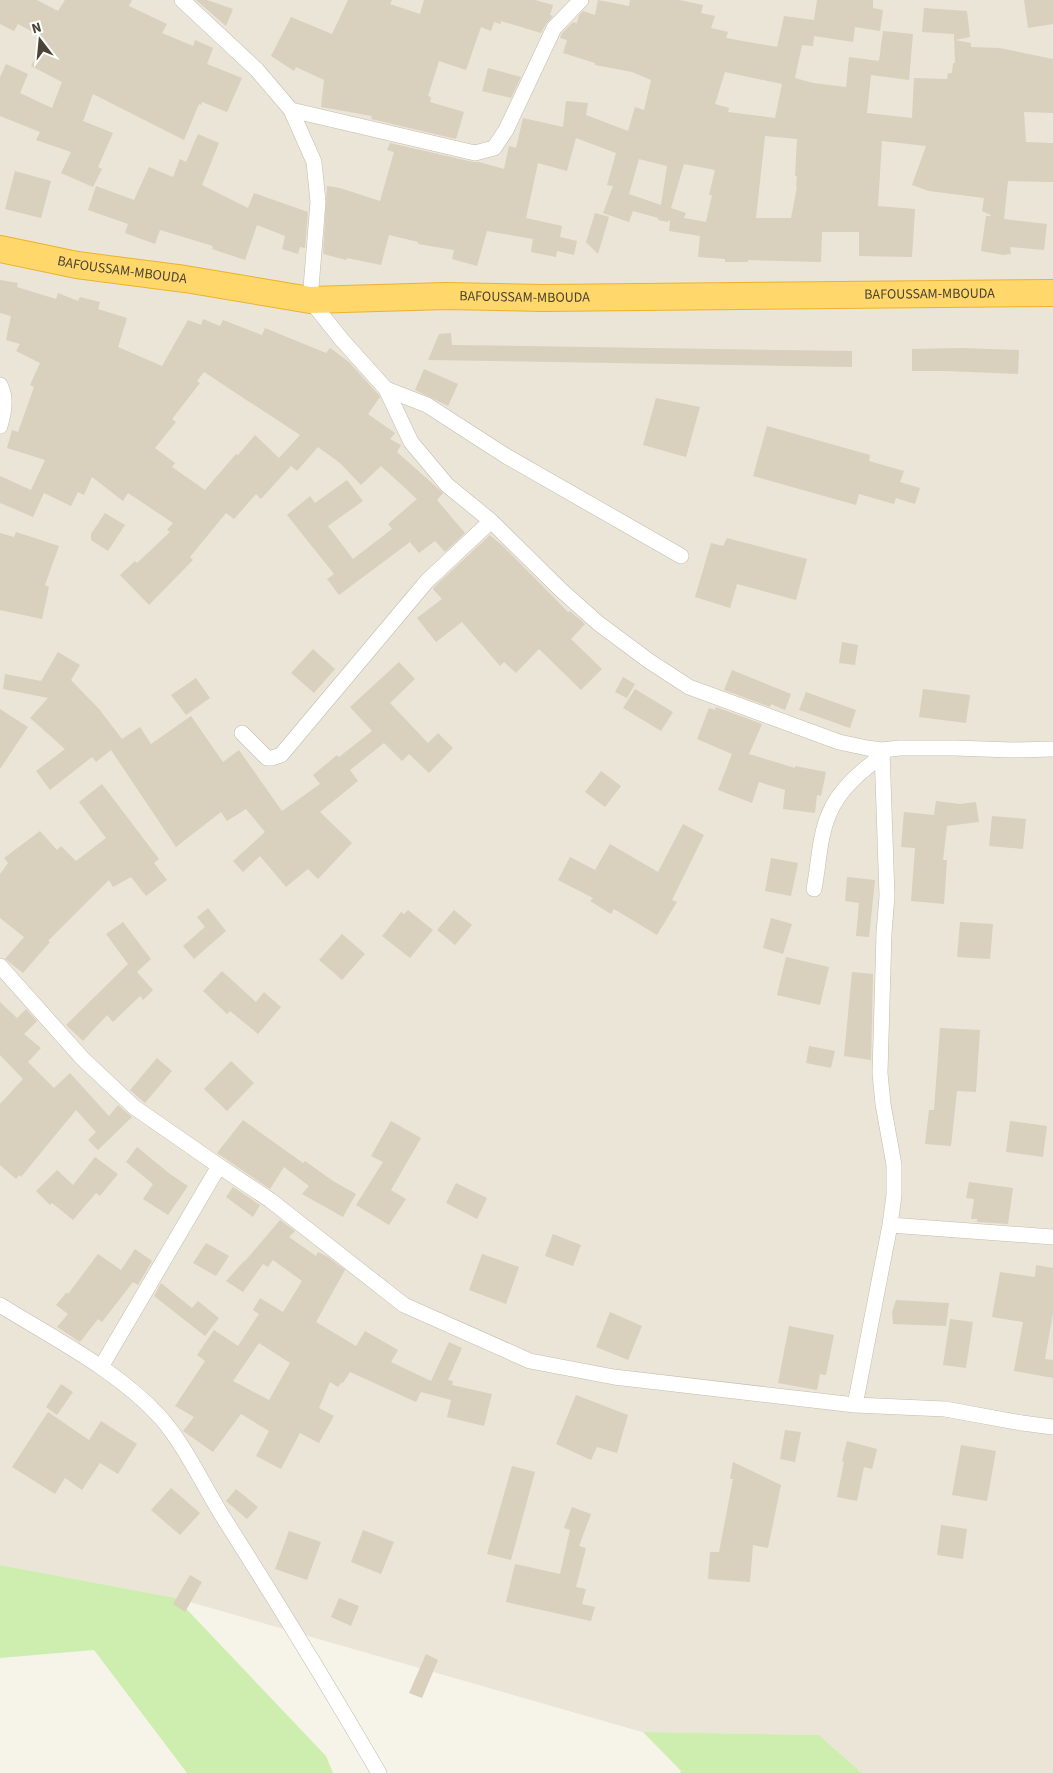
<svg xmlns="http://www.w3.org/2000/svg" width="1053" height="1773" viewBox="0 0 1053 1773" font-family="'Source Sans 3',sans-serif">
<rect width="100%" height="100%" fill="#f6f3e9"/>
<!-- residential -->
<path fill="#eae5d7" d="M0,0H1053V1773H862L819,1735L642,1732L176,1598L0,1565Z"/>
<!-- green -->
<path fill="#cdeeae" d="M0,1565L176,1598L326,1756L333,1773H187L94,1650L0,1658Z
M643,1732L819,1735L862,1773H680L681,1771Z"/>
<!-- building -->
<path fill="#d9d0bd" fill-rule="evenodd" d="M0,0H37L58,11L65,0H132L129,6L167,24L162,33L193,46L195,40L213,48L207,64L242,78L227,112L202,102L201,105L199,104L184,140L93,94L83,121L113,133L98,167L102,169L93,187L61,173L71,152L36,140L40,132L0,116V77L6,64L28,74L20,93L52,108L62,82L31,66L45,39L18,24L14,31L0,24Z
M196,0H207L233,9L226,26Z
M348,0H392L390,4L420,14L424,0H535L553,5L550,15L553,16L546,24L541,33L501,21V24L494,22L491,31L481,27L466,70L439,61L428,96L431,97L430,102L464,112L456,139L371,119L372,116L321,107L324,80L296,67L294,71L271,56L291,17L332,34Z
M598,0L629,6L630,0H680L703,5L701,13L715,16L711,28L728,32L726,38L777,47L784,16L814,20L817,0H873V8L883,10L880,31L855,27L853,42L814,36L813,46L802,45L795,78L813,83L846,87L849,57L879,61L883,31L913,34L909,80L871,75L867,113L912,118L914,78L947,79L948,73H952L953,63H955L954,34L922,32L924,8L967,11L970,37L955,40L971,43V47L999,48L1053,59V113L1024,112L1026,142L1053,143V182L1008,181L1004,219L1047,224L1044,250L1010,247L1011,254L1003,255L981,251L986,216H991V215L982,211L984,198L929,191L912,185L926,146L882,141L878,206L915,209L912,257L859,256V232H822L821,262L748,260V262H725V259L698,257L700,236L669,231L670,221L668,220V222L658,220V218L633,211L629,222L603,213L613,186L607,185L616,153L576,138L567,171L538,163L526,218L562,226L560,237L577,241L574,255L557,251L556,257L531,252L533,239L487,231L477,266L452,259L454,250L418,244V242L389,235L381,265L347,258L346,260L323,254L327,186L340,188L380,201L394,152L387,150L390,143L473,162H479L504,169L509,146L516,148L523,118L563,127L566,101L588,103L586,115L628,131L635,107L644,110L651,80L632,72L595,65V63L563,53L567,40L560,38L562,33L573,22L577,23L579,15L583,11L595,15ZM725,72L782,84L775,118L728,112L729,108L715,104ZM765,136L797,139L795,176H797L796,187H797L791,218H756ZM639,159L667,166L661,205L629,194ZM684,164L715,170L709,195H712L706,222L684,218L686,213L671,208Z
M1024,0H1053V24L1028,28Z
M488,68L521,77L511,98L482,91Z
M198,134L219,143L202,185L248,208L254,193L308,212L305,248L300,247L298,254L282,249L285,236L257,225L245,260L212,249L213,246L160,230L155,244L125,233L128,224L88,210L96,186L134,200L149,167L173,177L180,159L186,162Z
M15,171L51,181L41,218L5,209Z
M595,213L609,217L598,254L586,242Z
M0,280L18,283L17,287L56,299L58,293L78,301L80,297L100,302L98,309L127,318L118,347L162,366L188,320L201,325L203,319L220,326L223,320L262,335L265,328L326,353L330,348L349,362L378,394L380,397L368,414L395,433L390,439L401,445L397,452L443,493L437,500L465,533L445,552L435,541L419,553L410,542L339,595L327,579L334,574L287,515L310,496L315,503L347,480L363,501L328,526L353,559L392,529L388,524L417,499L381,466L361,485L340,463L318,447L297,471L291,466L261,499L256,494L234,519L226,513L190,557L193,560L149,605L120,575L135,561L137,563L170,532L167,530L173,523L128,493L123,501L92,477L84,495L78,492L71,506L44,493L33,517L0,503V476L31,490L45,460L7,448L12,430L18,432L34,387L30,385L40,363L16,351L20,344L6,340L11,316L0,313ZM204,372L300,435L279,458L255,435L238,455L236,454L205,490L172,467L175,463L155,448L176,422L172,419L200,383L197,381Z
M451,333L452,345L852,351V367L428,360L439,334Z
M962,348L1019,350L1018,374L945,371H912V349Z
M424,369L458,384L448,406L415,390Z
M656,398L700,407L686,457L643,445Z
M767,426L870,455L869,461L904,471L900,482L920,488L915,504L896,498L894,504L859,494L856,505L753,476Z
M105,513L125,525L108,551L91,540V534Z
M16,532L59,546L45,585L49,587L42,619L0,610V533L14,537Z
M490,535L504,547L568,612L570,611L585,624L571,639L602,669L581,690L539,649L516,673L504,662L500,666L462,622L436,642L417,618L442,599L433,589L434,587Z
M727,538L807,559L796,600L737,584L730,608L695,597L711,543L723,546Z
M842,642L858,645L855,665L839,663Z
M313,649L335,669L314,693L291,673Z
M58,652L80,665L71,680L99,709L122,739L140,727L151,744L191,716L223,762L239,750L282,811L320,784L313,775L337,755L339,757L372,731L350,707L399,662L415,679L390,703L428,743L438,733L453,748L429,773L409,754L402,761L384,743L350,770L358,781L320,812L352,843L318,879L308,869L286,887L260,856L243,872L233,861L265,832L246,809L227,821L221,812L176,847L111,750L96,762L92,757L50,790L36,771L65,749L30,718L48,698L3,689L5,674L41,681Z
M732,670L791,694L785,710L771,704L770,707L724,690Z
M623,677L635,684L627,698L615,692Z
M196,678L210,698L186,715L171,695Z
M635,689L673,712L661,731L623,708Z
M923,689L970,695L966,723L919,717Z
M806,692L856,710L850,728L799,710Z
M716,707L762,724L749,754L795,768V766L826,772L821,796L817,795L815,813L783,809L785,790L759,782L752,803L718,790L732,754L697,739L709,708L715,710Z
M0,709L28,727L0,769Z
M601,771L621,786L605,807L585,792Z
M102,784L159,859L154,863L167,880L146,896L131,877L113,887L109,880L48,941L50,942L23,973L5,959L24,937L0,918V874L8,863L4,858L40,831L57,850L61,846L76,861L106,838L79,802Z
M936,801L960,804L976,802L979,822L947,826L943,860H947L944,904L911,901L915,848L901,847L904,812L934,815Z
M992,816L1026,819L1023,849L989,846Z
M683,824L704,835L672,900L677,902L657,935L614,909L611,914L590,901L593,898L558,880L570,857L595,870L610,844L658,872Z
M771,858L798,863L791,896L765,891Z
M847,877L875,880L869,937L856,936L859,903L845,901Z
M208,908L226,931L194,959L183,946L205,927L197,917Z
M408,910L433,930L410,958L382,936L401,912L404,914Z
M454,910L472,925L455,945L437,930Z
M771,918L792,924L783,954L763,948Z
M123,922L151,959L137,972L153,990L143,1000L140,996L113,1022L107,1015L83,1041L66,1025L128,964L106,934Z
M960,922L993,924L990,959L957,957Z
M342,934L365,954L342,980L319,960Z
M786,957L829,967L820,1005L777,995Z
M222,971L256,1002L264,992L281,1007L258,1034L230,1011L227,1014L203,991Z
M852,972L873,974L871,1060L844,1056Z
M0,1002L17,1018L26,1009L37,1021L24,1034L41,1048L28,1062L54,1088L70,1073L109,1116L118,1105L132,1117L98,1150L88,1140L96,1132L76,1110L21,1177L19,1175L16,1179L0,1165V1104L23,1079L0,1055Z
M940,1028L980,1030L976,1092L957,1091L951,1146L925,1144L929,1110H934Z
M809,1046L835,1051L831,1068L806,1063Z
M157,1058L172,1071L145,1103L130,1090Z
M231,1061L254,1083L227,1111L204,1089Z
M243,1120L303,1163L305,1161L333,1181L356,1194L343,1217L302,1194L309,1186L284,1167L270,1189L217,1153Z
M391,1121L421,1138L391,1190L406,1199L389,1225L356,1205L383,1162L371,1156Z
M1010,1121L1047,1126L1043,1157L1006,1152Z
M137,1147L170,1174L188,1186L168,1215L143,1199L153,1184L126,1162Z
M95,1157L118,1174L100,1196L96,1193L73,1220L52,1203L50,1205L36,1191L57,1170L73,1185Z
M969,1182L1013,1188L1008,1224L977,1222V1219H971L974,1199L966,1198Z
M456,1183L487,1198L477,1219L446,1203Z
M233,1187L260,1205L253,1217L226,1197Z
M280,1220L295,1231L289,1237L316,1256L318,1252L328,1257L345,1270L316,1322L356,1346L365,1331L398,1350L391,1362L431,1381L449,1342L462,1348L448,1380L453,1381L452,1385L492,1394L484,1426L447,1417L451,1400L421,1392L416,1402L350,1372L343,1383L342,1382L338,1387L330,1382L319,1408L334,1416L319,1443L300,1433L281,1469L256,1456L269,1431L241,1414L213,1452L183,1431L194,1417L175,1406L205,1361L197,1355L214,1330L238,1346L259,1314L253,1310L260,1298L283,1312L302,1281L273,1260L268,1267L263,1264L243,1292L226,1281L244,1261H245ZM259,1343L290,1363L269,1400L233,1381Z
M553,1234L581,1245L573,1266L545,1256Z
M206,1243L229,1256L216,1276L193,1263Z
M135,1249L152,1261L138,1285L133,1282L102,1322L98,1319L80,1342L57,1327L68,1314L56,1305L67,1292L68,1294L98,1254L121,1270Z
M482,1254L519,1267L506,1304L469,1290Z
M1036,1265L1053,1268V1313L1045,1359L1053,1360V1378L1014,1371L1023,1322L992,1317L1000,1272L1035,1277Z
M161,1283L192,1308L198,1301L219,1318L205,1336L154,1296Z
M896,1300L949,1303L946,1326L893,1324L892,1312Z
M610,1312L642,1326L628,1360L596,1347Z
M950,1319L973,1322L966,1368L943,1365Z
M789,1326L834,1335L826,1375L820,1374L817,1390L778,1383Z
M61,1384L73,1392L57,1415L46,1407Z
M576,1395L628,1415L617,1453L597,1447L591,1460L556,1444Z
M48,1412L89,1440L101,1421L137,1444L118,1474L100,1463L82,1490L65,1478L55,1494L12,1467Z
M785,1430L801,1432L795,1462L780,1459Z
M847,1441L877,1449L872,1469L864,1467L857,1501L837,1497L844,1462L842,1461Z
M961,1445L996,1451L987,1501L952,1495Z
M733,1462L781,1485L768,1548L753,1545L750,1582L708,1579L710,1552H719L733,1479H730Z
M512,1466L535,1472L511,1560L487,1554Z
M171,1488L200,1513L180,1535L151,1510Z
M236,1489L258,1507L247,1519L226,1501Z
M572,1507L591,1514L579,1546L586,1548L576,1587L586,1589L582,1604L595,1607L591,1621L506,1602L515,1564L560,1574L570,1530L564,1528Z
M941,1525L967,1529L963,1559L937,1555Z
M363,1530L394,1542L381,1574L351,1562Z
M289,1531L321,1542L307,1580L275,1569Z
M190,1575L202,1582L185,1612L173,1604Z
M339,1598L359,1606L351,1626L331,1617Z
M426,1654L438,1660L422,1698L409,1693Z"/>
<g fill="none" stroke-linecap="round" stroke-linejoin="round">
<!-- street casing -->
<g stroke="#c3bcaa" stroke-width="16">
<path id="street" d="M182,0L257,70L291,110L314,162L318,202L310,300L342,340L386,389L411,442L447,485L491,521L561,590L598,623L649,661L689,687L839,742L867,748L882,750L900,748H954L1012,750L1053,749
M291,110L475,153L494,148L506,130L554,28L581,0
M0,385C7,397 4,413 0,426
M386,389L427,405L506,456L681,556
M242,733L267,758H272L281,755L427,581L491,521
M814,889C819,864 819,837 829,814C839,789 862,770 883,755
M0,966L83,1059L134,1107L219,1166L270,1200L404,1305L530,1361L614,1377L855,1405L945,1409L1022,1423L1053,1427
M890,1225L1053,1237
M0,1305C53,1338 119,1371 161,1418C186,1447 203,1485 223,1517C277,1602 329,1687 379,1773
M101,1367L219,1166
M855,1405L890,1225L894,1195V1165L883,1104L880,1073L884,933L887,896L882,750"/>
</g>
<!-- highway casing -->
<g stroke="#edb22c" stroke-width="28">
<g id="highway">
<path id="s1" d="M0,249L77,265L185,279L310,300L446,296L542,298L1053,293"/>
</g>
</g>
<!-- street -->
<use href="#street" stroke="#fff" stroke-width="15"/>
<!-- highway -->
<use href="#highway" stroke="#ffd76b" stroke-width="26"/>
</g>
<g text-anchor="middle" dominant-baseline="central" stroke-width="4" stroke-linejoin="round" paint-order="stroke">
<!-- street labels -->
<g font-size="14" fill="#4b4436" stroke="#fff">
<text stroke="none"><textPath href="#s1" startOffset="124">BAFOUSSAM-MBOUDA</textPath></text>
<text stroke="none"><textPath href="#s1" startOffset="934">BAFOUSSAM-MBOUDA</textPath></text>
<text stroke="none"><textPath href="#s1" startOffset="529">BAFOUSSAM-MBOUDA</textPath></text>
</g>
</g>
<!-- north arrow -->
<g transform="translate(40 40) rotate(344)" stroke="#ffffff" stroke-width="4" paint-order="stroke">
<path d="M0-4L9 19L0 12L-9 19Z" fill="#4b4436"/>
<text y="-8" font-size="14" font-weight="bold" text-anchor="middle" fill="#4b4436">N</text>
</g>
</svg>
